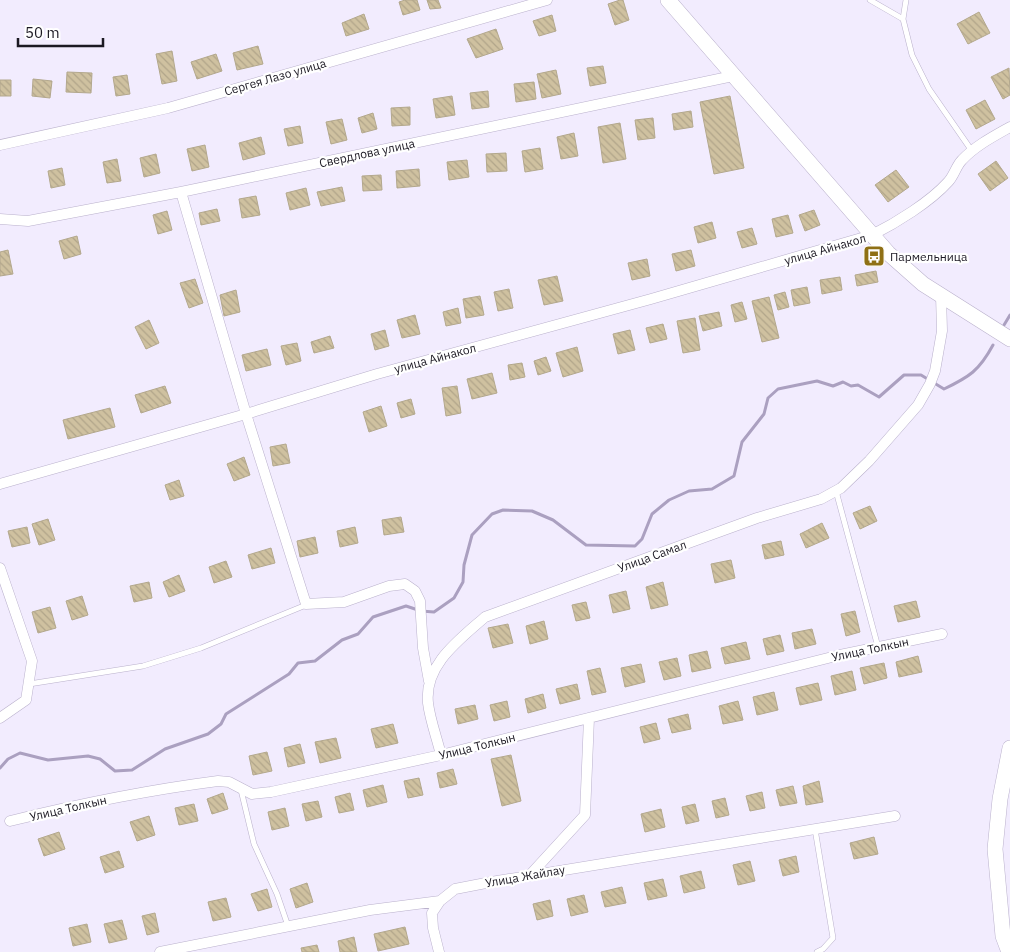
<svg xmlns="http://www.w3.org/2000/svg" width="1010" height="952" viewBox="0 0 1010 952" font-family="'IBM Plex Sans',sans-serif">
<defs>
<pattern id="building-back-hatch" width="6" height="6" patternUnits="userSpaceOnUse" patternTransform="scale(1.25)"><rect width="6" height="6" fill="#cfc1a0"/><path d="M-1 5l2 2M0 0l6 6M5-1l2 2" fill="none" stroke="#b1a58a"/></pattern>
</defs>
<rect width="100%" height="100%" fill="#f2ecfe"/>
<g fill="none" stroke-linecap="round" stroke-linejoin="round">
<!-- stream -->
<path stroke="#aba0c0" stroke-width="3" d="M1004,325L1010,315
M0,768L8,759L20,753L48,760L88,756L100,759L115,771L132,770L165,749L208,734L221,724L226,714L289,674L298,663L315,661L342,640L358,634L373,617L406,606L421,611L434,612L454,598L463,582L464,565L472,535L492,514L503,510L532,511L553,520L586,545L635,546L642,539L652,514L669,500L689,491L712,489L734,476L742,442L764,414L768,398L778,389L817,381L833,386L843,382L851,386L858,385L879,397L904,375H921L944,389C969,377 979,371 993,345"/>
</g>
<!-- building -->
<path fill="url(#building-back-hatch)" stroke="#b3a88d" d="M405,0H417L420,10L403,15L399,2Z
M427,0H438L441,8L430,9Z
M620,0H623L629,20L615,25L608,4Z
M979,12L990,33L968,44L957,24Z
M364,14L369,29L346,36L342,23Z
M552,15L556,31L539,36L533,21Z
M496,29L503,49L476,58L467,39Z
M258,46L263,64L237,70L233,53Z
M172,51L177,81L162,84L156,54Z
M216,54L222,71L197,79L191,62Z
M603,66L606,83L590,86L587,68Z
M1009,68L1010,95L1003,99L991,77Z
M556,70L561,94L542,98L537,74Z
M67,72L92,73L91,93L66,92Z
M127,75L130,94L116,96L113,77Z
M33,79L52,81L50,98L32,96Z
M0,80H11V96H0Z
M534,82L536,99L516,102L514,84Z
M488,91L489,107L472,109L470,93Z
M452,96L455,115L436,118L433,99Z
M730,96L744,168L714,174L700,102Z
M985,100L995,119L976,129L966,110Z
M410,107V125L392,126L391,108Z
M691,111L693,127L674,130L672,114Z
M373,113L377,129L362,133L358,118Z
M653,118L655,138L638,140L635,120Z
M342,119L347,140L331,144L326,122Z
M620,123L626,159L603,163L598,127Z
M300,126L303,143L288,146L284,129Z
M574,133L578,156L561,159L557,137Z
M261,137L265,154L243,160L239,143Z
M205,145L209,167L192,171L187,149Z
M540,148L543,169L525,172L522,151Z
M506,153L507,171L487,172L486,154Z
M156,154L160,173L144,177L140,158Z
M117,159L121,181L107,183L103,162Z
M467,160L469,177L449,180L447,162Z
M996,161L1008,178L990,191L978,174Z
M62,168L65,185L51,188L48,171Z
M419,169L420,186L397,188L396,171Z
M896,170L909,187L888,202L875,185Z
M381,175L382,190L363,191L362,176Z
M342,187L345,201L321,206L317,192Z
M306,188L310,205L290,210L286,193Z
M256,196L260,215L242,218L239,199Z
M217,209L220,221L201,225L199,213Z
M814,210L820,225L805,231L799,215Z
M167,211L172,230L158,234L153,215Z
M788,215L793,233L776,237L772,219Z
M712,222L716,238L698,243L694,227Z
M752,228L757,244L742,248L737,232Z
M77,236L81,254L64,259L59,241Z
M8,250L13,274L0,276V252Z
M691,250L695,266L676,271L672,254Z
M647,259L650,276L632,280L628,263Z
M876,271L878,282L857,286L855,275Z
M557,276L563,301L544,305L538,280Z
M840,277L842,290L822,294L820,280Z
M195,279L203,303L189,308L180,283Z
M807,287L810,303L794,306L791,290Z
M509,289L513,308L498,311L494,292Z
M236,290L240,312L224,316L220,295Z
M785,292L789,307L778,310L774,295Z
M480,296L484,315L466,318L463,299Z
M769,297L779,338L762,342L752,301Z
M742,302L747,319L735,322L731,305Z
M458,308L461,323L446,326L443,312Z
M719,312L722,326L703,331L699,316Z
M415,315L420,334L402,338L397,320Z
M695,318L700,350L683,353L677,321Z
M149,320L159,343L146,349L135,327Z
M663,324L667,339L650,343L646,328Z
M385,330L389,346L375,350L371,334Z
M630,330L635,350L618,354L613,334Z
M330,336L334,348L314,353L311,342Z
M297,343L301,361L286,365L281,346Z
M577,347L583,371L563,377L556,353Z
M267,349L271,365L246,371L242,355Z
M546,357L551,371L538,375L534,361Z
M522,363L525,377L510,380L508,365Z
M492,373L497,393L472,399L467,379Z
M165,386L171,403L141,413L135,395Z
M457,386L461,413L446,416L442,388Z
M411,399L415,414L401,418L397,403Z
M381,406L387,426L369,432L363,412Z
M110,408L115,427L68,439L63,420Z
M286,444L290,463L273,466L270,447Z
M244,457L250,475L234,481L227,464Z
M179,480L184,496L170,500L165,485Z
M870,506L877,521L860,529L853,513Z
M401,517L404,532L384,535L382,520Z
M48,519L55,540L39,545L32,524Z
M822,523L829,538L806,548L800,534Z
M27,527L30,543L12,547L8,531Z
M355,527L358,543L340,547L337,531Z
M315,537L318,553L300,557L297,541Z
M781,541L784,555L765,559L762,545Z
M271,548L275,563L252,569L248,555Z
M731,560L735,578L715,583L711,564Z
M226,561L232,577L214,583L209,567Z
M179,575L185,591L169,597L163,582Z
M149,582L152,598L134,602L130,586Z
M663,582L668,605L651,609L646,587Z
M626,591L630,609L613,613L609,595Z
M82,596L88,615L72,620L66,601Z
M916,601L920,617L898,622L894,606Z
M586,602L590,618L576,621L572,605Z
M50,607L56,628L38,633L32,612Z
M855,611L860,632L846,636L841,614Z
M544,621L548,639L530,644L526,626Z
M508,624L513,643L493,648L488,628Z
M812,629L816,644L795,649L792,633Z
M780,635L784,651L767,655L763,639Z
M746,642L750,659L725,664L721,648Z
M707,651L711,668L692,672L689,655Z
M918,656L922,672L899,677L896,662Z
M677,658L681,676L664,680L659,662Z
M884,663L887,678L864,684L860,668Z
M641,664L645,682L625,687L621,668Z
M600,668L606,692L592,695L587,671Z
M852,671L856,690L835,695L831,676Z
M818,683L822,700L800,705L796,688Z
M577,684L580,699L560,704L556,689Z
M774,692L778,710L757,715L753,697Z
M543,694L546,708L528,713L525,699Z
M507,701L510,717L494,721L490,705Z
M738,701L743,720L723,724L719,706Z
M475,705L478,719L458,724L455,709Z
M688,714L691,729L672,733L668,719Z
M656,723L660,739L644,743L640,727Z
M393,724L398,743L376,748L371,729Z
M336,738L341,758L320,763L315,742Z
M300,744L305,763L288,767L284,748Z
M267,752L272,771L253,775L249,756Z
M511,755L521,801L502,806L491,759Z
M453,769L457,784L440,788L437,773Z
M419,778L423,795L408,798L404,781Z
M819,781L823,802L806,805L803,786Z
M383,785L387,802L367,807L363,790Z
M793,786L797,803L780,806L776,790Z
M762,792L765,808L750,811L746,796Z
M223,793L228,809L212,814L207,799Z
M350,793L354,810L339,813L335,797Z
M725,798L729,815L716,818L712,801Z
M318,801L322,817L306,821L302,804Z
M194,804L198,821L179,825L175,808Z
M695,804L699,821L686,824L682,807Z
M285,808L289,826L272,830L268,812Z
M661,809L665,827L645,832L641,814Z
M149,816L155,835L137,841L130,822Z
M59,832L65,849L44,856L38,839Z
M874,837L878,854L854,859L850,843Z
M119,851L124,867L105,873L100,857Z
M796,856L799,872L783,876L779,860Z
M750,861L755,881L738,885L733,865Z
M701,871L705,888L684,893L680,876Z
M663,879L667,896L648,900L644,883Z
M307,883L313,902L296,908L290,889Z
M622,887L626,903L605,907L601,892Z
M267,889L272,907L258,911L251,894Z
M584,895L588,912L571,916L567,899Z
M226,898L231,917L213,921L208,902Z
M550,900L553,916L537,920L533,904Z
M155,913L159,932L147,935L142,916Z
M122,920L127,939L109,943L104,924Z
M87,924L91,942L73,946L69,928Z
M405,927L409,944L378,951L374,934Z
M354,937L357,952H340L338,941Z
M317,945L319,952H302L301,948Z"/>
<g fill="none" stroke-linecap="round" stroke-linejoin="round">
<!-- service casing -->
<g stroke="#bab1cc" stroke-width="6">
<path id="service" d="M870,0L903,19
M906,0L903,19L912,55L929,89L972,151
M836,491L878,647
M29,684L143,666L201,648L306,605
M241,790L254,844L277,894L288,926
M815,829L833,938L823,949L817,952"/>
</g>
<!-- minor casing -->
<g stroke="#bab1cc" stroke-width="11">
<path id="minor" d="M0,145L168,108L547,0
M181,192L246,414L306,604L344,602L389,586L405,584L415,591L420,601L423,648L429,681
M0,219L28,221L181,192L733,76
M0,484L246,414L377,374L651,299L872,235C896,223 930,202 948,182C954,176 956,166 962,160C975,146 994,136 1010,127
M0,568L32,661L26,700L0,718
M441,755C437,738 430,720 428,703C424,665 459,640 485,617L757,518L821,499L841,488L869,461L918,405L930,384L935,371L942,331L941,295
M10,821C79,804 148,790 218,781L229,782L252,794L271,792L441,755L840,655L942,634
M530,875L585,815L589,718
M160,952L370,910L440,901L455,889L491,882L895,816
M439,952L433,928L432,913L440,901"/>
</g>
<!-- secondary casing -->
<g stroke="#bab1cc" stroke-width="16">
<path id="secondary" d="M668,0L888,253L923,284L1010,339
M1009,952L1003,936L995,849L1000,799L1010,748"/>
</g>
<!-- service -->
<use href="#service" stroke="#fff" stroke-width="5"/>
<!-- minor -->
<use href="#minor" stroke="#fff" stroke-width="10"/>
<!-- secondary -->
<use href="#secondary" stroke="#fff" stroke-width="15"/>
</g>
<!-- icons -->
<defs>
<g id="bus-square" transform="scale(1.125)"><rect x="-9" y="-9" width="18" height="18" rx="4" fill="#8f7015" stroke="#fff"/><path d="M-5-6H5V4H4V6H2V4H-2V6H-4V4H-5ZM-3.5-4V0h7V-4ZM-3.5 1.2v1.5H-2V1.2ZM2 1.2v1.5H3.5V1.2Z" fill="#fff"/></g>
</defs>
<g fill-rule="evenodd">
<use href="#bus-square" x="874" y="256"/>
</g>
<g text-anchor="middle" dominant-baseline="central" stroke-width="4.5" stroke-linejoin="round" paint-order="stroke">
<!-- street labels -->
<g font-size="12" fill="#1c1923" stroke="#fff">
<text transform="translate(275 77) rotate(-16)">Сергея Лазо улица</text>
<text transform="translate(367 153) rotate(-12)">Свердлова улица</text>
<text transform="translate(825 249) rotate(-16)">улица Айнакол</text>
<text transform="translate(435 358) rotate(-15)">улица Айнакол</text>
<text transform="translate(652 556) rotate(-20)">Улица Самал</text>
<text transform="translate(870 649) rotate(-12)">Улица Толкын</text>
<text transform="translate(477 746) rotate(-14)">Улица Толкын</text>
<text transform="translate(68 808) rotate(-13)">Улица Толкын</text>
<text transform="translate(525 876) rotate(-10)">Улица Жайлау</text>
</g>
<!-- poi labels -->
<g font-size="12" fill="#1c1923" stroke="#fff" text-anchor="start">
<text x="890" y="256">Пармельница</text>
</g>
</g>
<!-- scale -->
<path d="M18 38v8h85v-8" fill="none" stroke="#1c1923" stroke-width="2.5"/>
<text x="25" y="38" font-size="15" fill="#1c1923" stroke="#ffffff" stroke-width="4" paint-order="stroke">50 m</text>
</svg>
